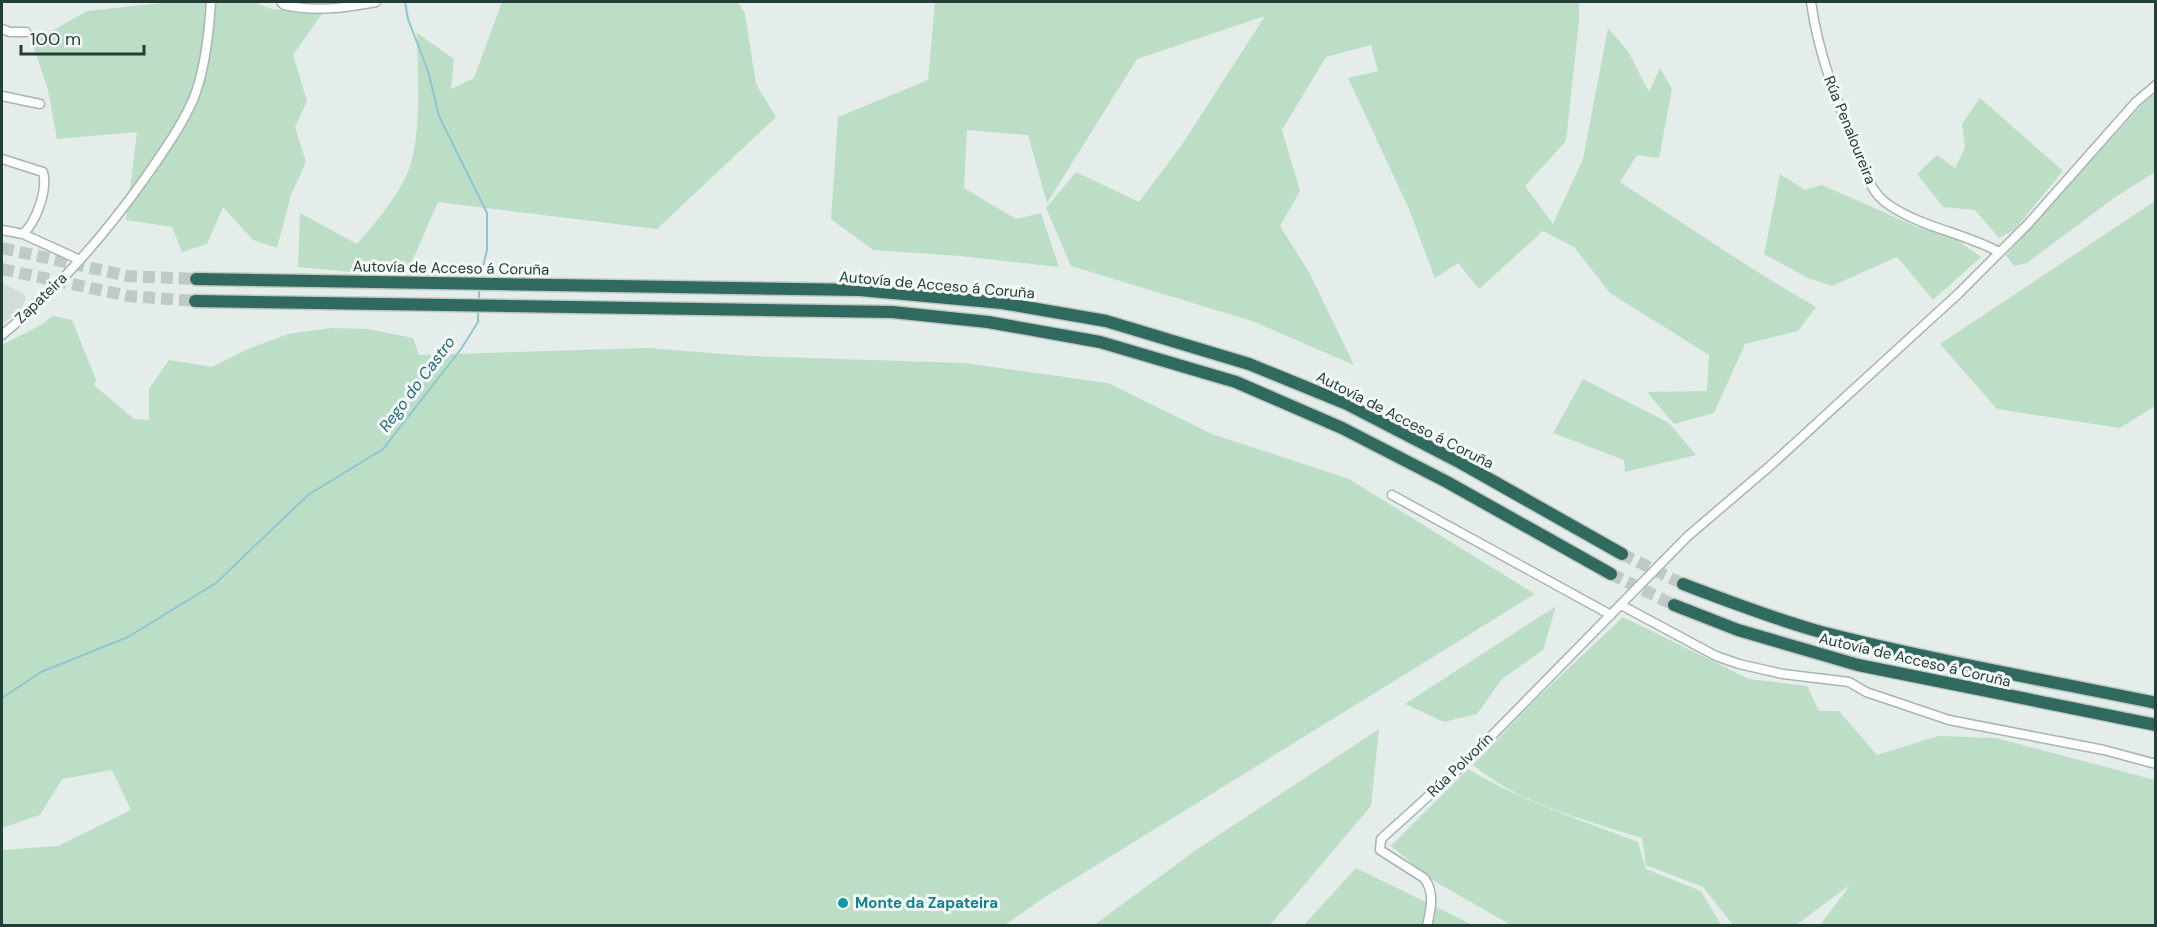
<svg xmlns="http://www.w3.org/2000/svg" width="2157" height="927" viewBox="0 0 2157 927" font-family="'DM Sans',sans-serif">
<rect width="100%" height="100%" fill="#e4ede9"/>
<!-- built -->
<path fill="#d2ddd8" d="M2,283L23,293L26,298L21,309L2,325Z"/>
<!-- green -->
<path fill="#bddec6" d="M171,2H253L272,9L322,14L293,55L307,101L295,127L306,162L291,195L277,248L253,240L223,207L207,244L182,252L172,227L126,220L137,132L57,139L48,90L32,42L87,11Z
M502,2H738L745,14L756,84L776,117L657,229L438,202L411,264L352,272L298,267L300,213L357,244C375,224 404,189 411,163C422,122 417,75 417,33L454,59L451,89L474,78Z
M935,2H1579V21L1566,141L1525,186L1553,224L1583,159L1608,28L1628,51L1649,92L1660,68L1672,89L1659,158L1637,155L1620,182C1685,224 1749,269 1816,307L1798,331L1745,344L1714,413L1674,424L1647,392L1707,391L1709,355L1610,293L1574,247L1543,231L1479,289L1458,263L1435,278L1409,209L1348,78L1378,71L1371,45L1326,57L1282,130L1300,191L1280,226L1309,272L1354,365L1252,321L1071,266L1046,208L1076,172L1139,202L1183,143L1265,16L1137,59L1047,203L1028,135L967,130L964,188L1016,219L1041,213L1059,267L960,256L873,250L831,219L838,117L928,80Z
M2155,94V172L2114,198L2027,263L2014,266L2006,255L2147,99Z
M1980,98L2063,171L2014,230L1999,238L1975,210L1943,207L1917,174L1937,155L1955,168L1965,148L1962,124Z
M1780,174L1805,190L1822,185L1915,226L1955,238L1981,257L1933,300L1897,257L1832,286L1808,278L1764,254Z
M2155,201V406L2120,428L1997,409L1940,344Z
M53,316L72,320L96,380L94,385L134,419L149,420V389L169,360L212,367L248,349L288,334L331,328L368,329L413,338L419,355L648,348L749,356L965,363L1108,383L1212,434L1349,479L1535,594L1045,897L1005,925H2V850L58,846L131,810L112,770L62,779L40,815L2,828V345L41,325Z
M1583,379L1669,423L1696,455L1625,472L1624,460L1553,433Z
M1556,606L1543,650L1502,679L1477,714L1444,722L1405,704Z
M1623,617L1749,679L1807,686L1819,711H1839L1877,755L1938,736L1996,738L2155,780V925H1820L1850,885L1796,925H1733L1703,887L1646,865L1642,838C1585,820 1520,804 1473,765L1535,700Z
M1379,729L1371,806L1270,925H1094L1196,850Z
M1468,769C1521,801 1581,820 1638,842L1646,869L1701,891L1721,925H1511L1434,881L1391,846Z
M1356,868L1473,925L1303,926Z"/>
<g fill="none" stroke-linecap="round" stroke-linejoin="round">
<!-- stream -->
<path stroke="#8dc6d1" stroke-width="2" d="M405,2L408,19L428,71L439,116L487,213V250L480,278
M479,302V287
M2,698L41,672L128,637L216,583L308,495L383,449L461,349L478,322V311"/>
<!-- highway-tunnel -->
<path stroke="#bdcac5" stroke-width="12" stroke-dasharray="12 6" stroke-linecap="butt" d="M2,248L128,276L196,279
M2,269L128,296L195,301
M1622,554L1683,584
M1611,574L1674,605"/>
<!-- minor casing -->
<g stroke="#a6b5b0" stroke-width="11">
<path id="minor" d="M281,2L284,5C316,12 344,8 376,2
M1811,2C1818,53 1836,99 1856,147C1864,168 1869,192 1889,205C1923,228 1964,233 1999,252
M2,29L10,32H26
M2,96L40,104
M2,159L43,172C48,190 36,222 23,234
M2,230L23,234L80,260
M2,335C56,291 102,238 143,181C161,155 180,129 193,100C205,71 209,33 211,2
M1392,495L1611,615
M1621,605L1716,656L1739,664L1783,674L1849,682L1866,692L1949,720L2104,750L2156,764
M1427,926C1431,909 1435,892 1424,878L1380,850L1381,839L1465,763L1688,536L1770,466L1958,294L2028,224L2136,102L2156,85"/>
</g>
<!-- highway casing -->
<g stroke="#c1c9c7" stroke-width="15">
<path id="highway" d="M196,279L860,290L1002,303L1106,321L1249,364L1347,404L1461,463L1622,554
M195,301L892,312L988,322L1100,342L1236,382L1342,428L1447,482L1611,574
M1683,584C1728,601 1774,619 1821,632C1931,660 2044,680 2156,703
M1674,605L1738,630L1858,665L2156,725"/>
</g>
<!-- minor -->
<use href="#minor" stroke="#fff" stroke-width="8"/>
<!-- highway -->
<use href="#highway" stroke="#306a5e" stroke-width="12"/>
</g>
<!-- markers -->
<circle fill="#0f9aa8" stroke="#f4f9f7" stroke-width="2" cx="843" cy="903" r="6"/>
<g text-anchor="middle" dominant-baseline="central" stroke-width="6" stroke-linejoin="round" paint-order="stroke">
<!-- street labels -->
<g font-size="15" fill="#233e37" stroke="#f4f9f7">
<text transform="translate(1850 130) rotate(68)">Rúa Penaloureira</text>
<text transform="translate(451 268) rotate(1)">Autovía de Acceso á Coruña</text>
<text transform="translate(937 285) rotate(5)">Autovía de Acceso á Coruña</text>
<text transform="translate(41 298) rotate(-44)">Zapateira</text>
<text transform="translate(1405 420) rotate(27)">Autovía de Acceso á Coruña</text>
<text transform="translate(1915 660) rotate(13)">Autovía de Acceso á Coruña</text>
<text transform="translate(1460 765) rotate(-44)">Rúa Polvorín</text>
</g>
<!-- culture labels -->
<g font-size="15" font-weight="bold" fill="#0d838f" stroke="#f4f9f7" text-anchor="start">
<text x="855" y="903">Monte da Zapateira</text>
</g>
<!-- water labels -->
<g font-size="16" font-style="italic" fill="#1e6a79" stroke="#f4f9f7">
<text transform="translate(417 384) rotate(-53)">Rego do Castro</text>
</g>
</g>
<!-- border -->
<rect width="2157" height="927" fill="none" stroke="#233e37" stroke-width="6"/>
<!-- scale -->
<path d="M21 45v9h123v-9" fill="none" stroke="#233e37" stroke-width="3"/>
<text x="30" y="45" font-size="18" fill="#233e37" stroke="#f4f9f7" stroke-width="4.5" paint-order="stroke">100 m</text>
</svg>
